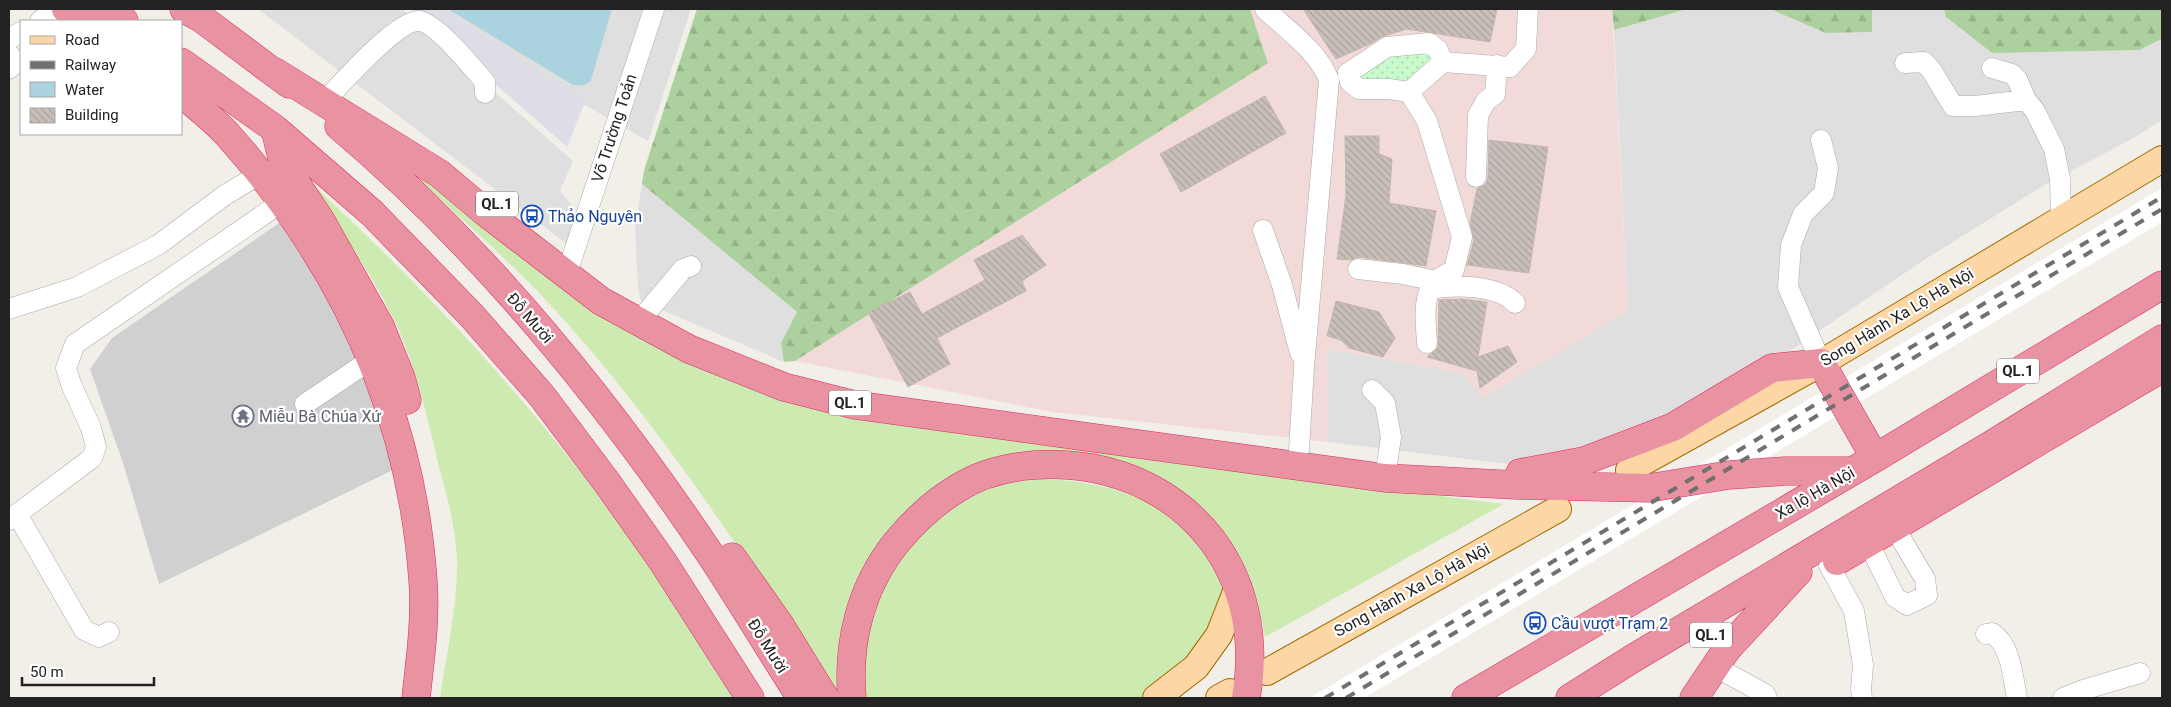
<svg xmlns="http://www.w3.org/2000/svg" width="2171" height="707" viewBox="0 0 2171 707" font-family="Roboto,sans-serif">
<defs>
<pattern id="forest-firs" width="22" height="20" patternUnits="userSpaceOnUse" patternTransform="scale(1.25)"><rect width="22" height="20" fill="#add19e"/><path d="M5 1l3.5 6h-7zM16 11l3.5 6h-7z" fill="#95b388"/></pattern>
<pattern id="park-dots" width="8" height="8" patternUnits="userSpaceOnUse" patternTransform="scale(1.25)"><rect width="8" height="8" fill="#c8facc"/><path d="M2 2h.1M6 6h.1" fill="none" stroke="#acd6af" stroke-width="1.8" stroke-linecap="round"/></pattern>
<pattern id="building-back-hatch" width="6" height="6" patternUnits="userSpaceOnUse" patternTransform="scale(1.25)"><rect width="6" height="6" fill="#c7bfb8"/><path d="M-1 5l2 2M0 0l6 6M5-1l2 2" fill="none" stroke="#aba49e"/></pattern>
</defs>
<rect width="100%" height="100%" fill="#f2efe9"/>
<!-- residential -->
<path fill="#e0dfdf" d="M258,9L403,10L474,67L497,94L573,161L560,191L574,208L576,220L567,244Z
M416,9H691L648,141Z
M1687,9H1770L1826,33L1872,32V9H1944L1946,17L1992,53L2139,50L2162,39V120L2130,140L2043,186L1924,260L1711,404L1541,468L1328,442L1327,349L1462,373L1628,311L1614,30Z
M642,184L797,312L781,343L784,362L641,301L638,287L635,228Z"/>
<!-- commercial -->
<path fill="#f2dad9" d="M1250,9H1612L1628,311L1483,398L1462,373L1327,349L1328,442L1053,412L795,361L1268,63Z"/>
<!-- religious -->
<path fill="#d0d0d0" d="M285,219L354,332L395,469L159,584L123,463L90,369L112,338Z"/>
<!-- grass -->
<path fill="#cdebb0" d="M422,177L703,365L1312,480L1504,504L1265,637L1256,595L1246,572L1227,539L1204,511L1088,458L911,507L838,698C755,572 673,444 573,330C526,276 472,228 419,180Z
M313,185C423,286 524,395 613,515C656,573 693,637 733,698H440C446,655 456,614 457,571C458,536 448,500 439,467C427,416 416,365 393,318C371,273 340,229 313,185Z
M1039,479C1122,481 1191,507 1224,589L1198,653L1144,698H864V654L877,598L903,549L940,514L982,491L1009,483Z"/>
<!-- forest -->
<path fill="url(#forest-firs)" d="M697,9H1250L1268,63L795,361L784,362L781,343L797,312L642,184L644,170Z
M1612,9H1687L1614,30Z
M1770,9H1872V32L1826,33Z
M1944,9H2162V39L2139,50L1992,53L1946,17Z"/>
<!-- park -->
<path fill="url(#park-dots)" d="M1427,46L1439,61L1409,89L1353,82L1388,51Z"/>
<!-- plaza -->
<path fill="#dddde8" d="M410,9H441L577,95L590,90L567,147Z"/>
<!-- water -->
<path fill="#aad3df" d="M448,9H612L591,80C585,86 581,86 573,85Z"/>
<!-- pier -->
<path fill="#fff" d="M2162,188V222L1364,698H1310Z"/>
<!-- building -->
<path fill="url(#building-back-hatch)" stroke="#c4b6ab" d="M1303,9H1497L1490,42L1407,29L1381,37L1372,43L1336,59Z
M1265,96L1286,133L1181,192L1160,154Z
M1345,136H1379V154L1392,159L1389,203L1436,211L1426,266L1359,257L1351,260L1337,259L1346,195Z
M1489,140L1548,147L1529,273L1467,265L1474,240L1470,223L1477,189L1486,184L1488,177Z
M1022,235L1046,265L1022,281L1026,291L937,338L950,364L908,387L868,312L910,292L922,314L985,280L974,260Z
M1462,299L1487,302L1478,357L1508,346L1517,362L1480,388L1477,371L1427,357L1438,348L1439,300Z
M1336,301L1379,312L1395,338L1383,357L1349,348L1341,340L1327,336Z"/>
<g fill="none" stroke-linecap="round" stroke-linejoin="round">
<!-- minor casing -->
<g stroke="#a9a9a9" stroke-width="21">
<path id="minor" d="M1265,9C1287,30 1318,51 1329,80L1304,367L1299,450
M40,21L59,9
M9,39L21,32
M9,54L15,63L9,69
M1443,62L1510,67L1526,49L1528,9
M1905,63L1924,62L1932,71L1953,106H1975L2026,100
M1992,68L2012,74L2017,79L2026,100L2035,111L2054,149L2060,179L2061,221
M1409,92L1389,89H1359L1350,82L1348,73L1387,47L1429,43L1438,50L1443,62L1409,92L1427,121L1462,237L1454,270C1449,273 1442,276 1437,280C1421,294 1426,324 1427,343
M324,102C340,85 397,20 419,21C435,22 474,69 485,82V93
M1821,140L1828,168L1824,193L1803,214L1791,245L1788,287L1821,363
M1476,177L1478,115L1486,101L1495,94L1497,65
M1263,230L1282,285L1300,353
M1358,269L1403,274L1436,281
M566,276L654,9
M1430,289C1454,285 1497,284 1515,303
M9,309L77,287L158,245L225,195L260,174
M647,312L683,269L691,266
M1372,390L1385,403L1391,437L1385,478
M305,404L372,359
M17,514L84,630L99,637L109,632
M9,520L92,458L96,447L91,428L71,384L66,368L75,344L282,202
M1868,542L1895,597L1907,605L1927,595L1925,579L1894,527
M1829,565L1854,611L1863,665L1861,689L1862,698
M1986,634L1992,633C2011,645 2013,678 2017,698
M1714,666L1765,694L1767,698
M2063,698L2083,690L2140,673"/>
</g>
<!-- major casing -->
<g stroke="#a06b00" stroke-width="28">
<path id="major" d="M1629,470L1821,363L2162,159
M1267,672L1558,509
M1156,698L1196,667L1219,635L1238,587
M1219,698L1230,692"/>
</g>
<!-- highway casing -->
<g stroke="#dc2a67" stroke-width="29">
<path id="highway" d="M66,9L85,21
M106,9L124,21
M184,9L201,18L289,84
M181,62L275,129L372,213L472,316L542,396L608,484L663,562L750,698
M275,72L440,174L485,212L601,301L689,349L784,387L855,405L1385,478L1516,485L1649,488L1729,475L1785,471H1851
M181,93C196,106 213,119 226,133C341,261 411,409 423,581C426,620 420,660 416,698
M339,126C483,248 607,400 712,557C742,603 771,651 801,698
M275,129L284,165L321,221L380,326L401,378L407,400
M1520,473L1584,461L1673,427L1772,368L1821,363L1875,458
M732,557L780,625L825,698
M1837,561L2162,368
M852,698C847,642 861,587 896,543C914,521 933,503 958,488C990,468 1030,463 1067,465C1191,474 1268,576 1246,698
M1466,698L1875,458L2162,285
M1570,698L1632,659L1991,445L2162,339
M1694,698L1727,649L1798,572"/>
</g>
<!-- minor -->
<use href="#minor" stroke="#fff" stroke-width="20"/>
<!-- major -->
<use href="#major" stroke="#fcd6a4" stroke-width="26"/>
<!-- highway -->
<use href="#highway" stroke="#e892a2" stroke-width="28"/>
<!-- rail -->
<path stroke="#707070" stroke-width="4" stroke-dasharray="10 10" stroke-linecap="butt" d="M1325,698L2162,197
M1346,698L2162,209"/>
</g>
<!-- icons -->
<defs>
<g id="bus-ring" transform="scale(1.125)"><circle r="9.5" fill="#fff" stroke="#1a4fb4" stroke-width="1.5"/><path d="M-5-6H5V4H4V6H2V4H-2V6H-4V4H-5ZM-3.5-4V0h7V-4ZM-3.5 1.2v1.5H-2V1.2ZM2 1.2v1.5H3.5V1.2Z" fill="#1a4fb4"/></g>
<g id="temple-ring" transform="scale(1.125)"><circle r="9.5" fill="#fff" stroke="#6b7280" stroke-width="1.5"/><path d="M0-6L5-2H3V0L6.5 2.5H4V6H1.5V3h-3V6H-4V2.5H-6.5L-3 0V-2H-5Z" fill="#6b7280"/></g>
</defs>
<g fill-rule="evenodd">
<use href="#bus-ring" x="532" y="216"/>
<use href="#temple-ring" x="243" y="416"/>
<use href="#bus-ring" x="1535" y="623"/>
</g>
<g text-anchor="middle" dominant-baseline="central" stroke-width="4.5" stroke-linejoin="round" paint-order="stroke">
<!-- shield labels -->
<g fill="#fff" stroke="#646464" stroke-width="1">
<rect x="476" y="191.5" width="42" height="25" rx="4"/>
<rect x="1997" y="358.5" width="42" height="25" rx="4"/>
<rect x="829" y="390.5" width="42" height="25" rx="4"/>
<rect x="1690" y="622.5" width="42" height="25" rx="4"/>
</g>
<g font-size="15" font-weight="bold" fill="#222">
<text x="497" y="204">QL.1</text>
<text x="2018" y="371">QL.1</text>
<text x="850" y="403">QL.1</text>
<text x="1711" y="635">QL.1</text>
</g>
<!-- street labels -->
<g font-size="16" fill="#222" stroke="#fff">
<text transform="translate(614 128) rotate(-72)">Võ Trường Toản</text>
<text transform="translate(1897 317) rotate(-31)">Song Hành Xa Lộ Hà Nội</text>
<text transform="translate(530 318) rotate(49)">Đỗ Mười</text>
<text transform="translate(1815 493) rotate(-30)">Xa lộ Hà Nội</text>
<text transform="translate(1412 590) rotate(-29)">Song Hành Xa Lộ Hà Nội</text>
<text transform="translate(768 646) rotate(58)">Đỗ Mười</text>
</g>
<!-- transit labels -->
<g font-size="16" fill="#164399" stroke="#fff" text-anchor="start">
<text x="548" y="216">Thảo Nguyên</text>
<text x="1551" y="623">Cầu vượt Trạm 2</text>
</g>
<!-- worship labels -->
<g font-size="16" fill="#5b616d" stroke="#fff" text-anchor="start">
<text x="259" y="416">Miễu Bà Chúa Xứ</text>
</g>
</g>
<!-- border -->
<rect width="2171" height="707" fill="none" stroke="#222222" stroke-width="20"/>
<!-- legend -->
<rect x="20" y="20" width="162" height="115" fill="#ffffff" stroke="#a7a7a7"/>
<rect x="30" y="36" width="25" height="8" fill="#fcd6a4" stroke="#a7a7a7"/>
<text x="65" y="45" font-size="15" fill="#222222">Road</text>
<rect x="30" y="61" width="25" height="8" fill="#707070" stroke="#a7a7a7"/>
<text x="65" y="70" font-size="15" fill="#222222">Railway</text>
<rect x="30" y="82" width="25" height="15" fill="#aad3df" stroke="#a7a7a7"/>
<text x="65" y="95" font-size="15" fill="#222222">Water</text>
<rect x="30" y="108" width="25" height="15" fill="url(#building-back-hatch)" stroke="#a7a7a7"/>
<text x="65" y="120" font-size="15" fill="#222222">Building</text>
<!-- scale -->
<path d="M22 677v8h132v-8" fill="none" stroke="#222222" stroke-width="2.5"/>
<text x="30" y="677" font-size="15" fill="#222222" stroke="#ffffff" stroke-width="4" paint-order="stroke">50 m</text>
</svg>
